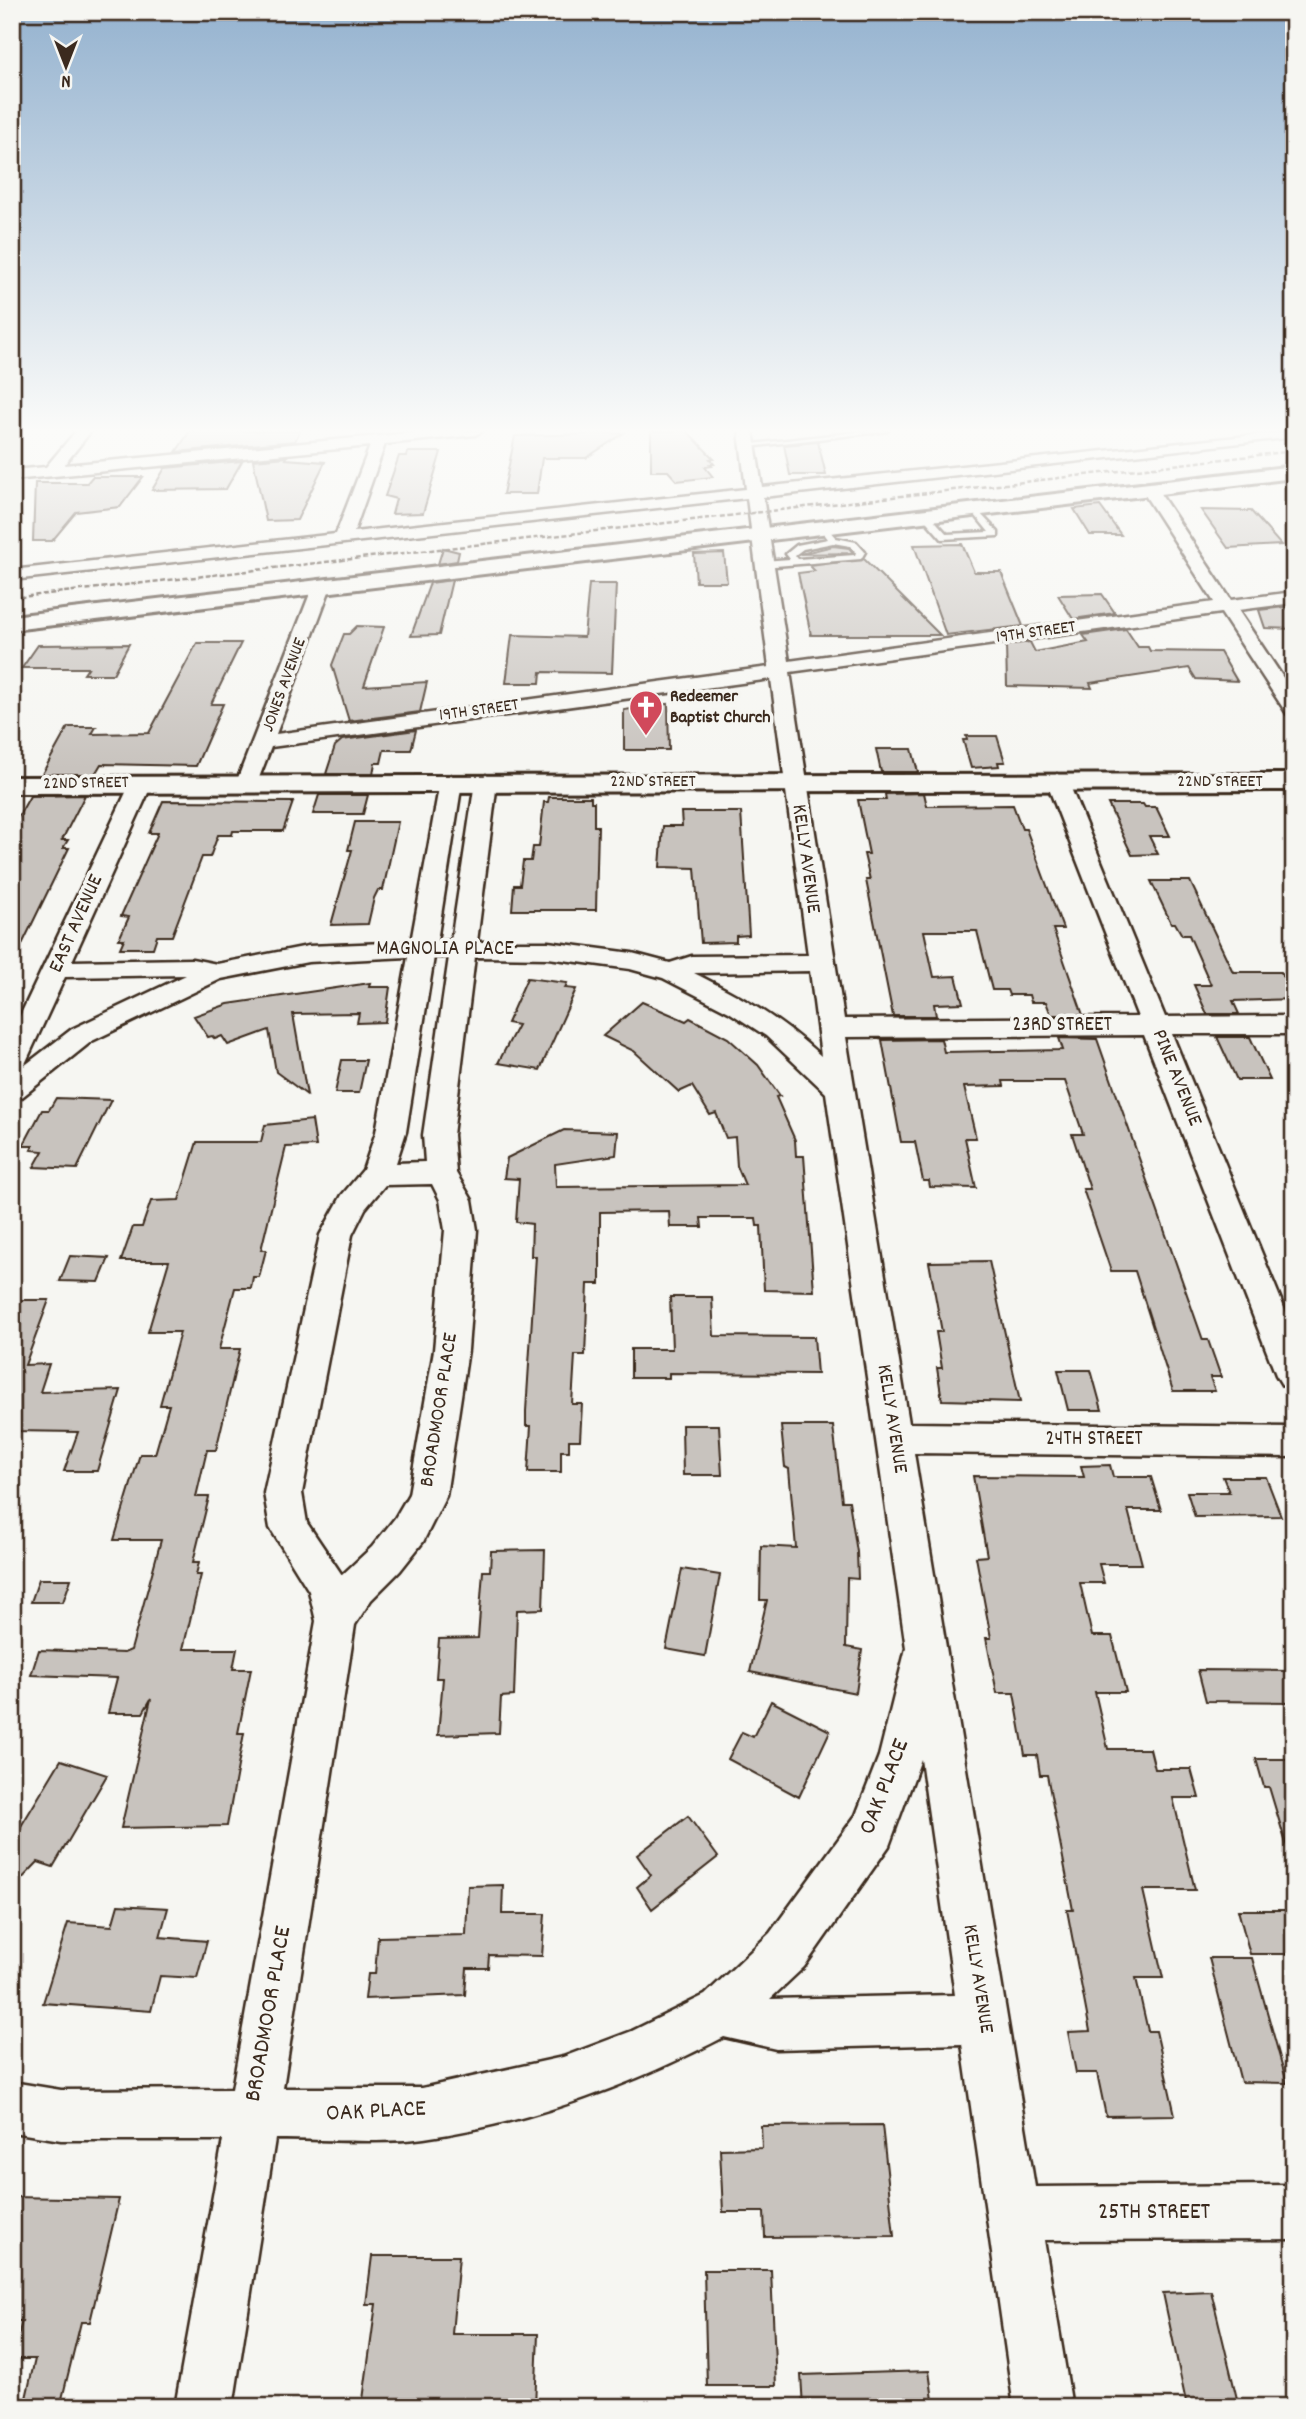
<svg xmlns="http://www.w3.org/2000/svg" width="1306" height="2419" viewBox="0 0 1306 2419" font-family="Dekko,sans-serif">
<rect width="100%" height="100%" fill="#f6f6f2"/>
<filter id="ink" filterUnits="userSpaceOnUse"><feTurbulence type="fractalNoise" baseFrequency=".0143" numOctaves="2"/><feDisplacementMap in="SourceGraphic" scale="14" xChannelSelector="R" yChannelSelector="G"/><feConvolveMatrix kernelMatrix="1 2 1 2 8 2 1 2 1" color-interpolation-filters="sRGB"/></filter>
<g filter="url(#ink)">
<!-- building -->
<path fill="#c8c3be" stroke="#3b2a1e" stroke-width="2" d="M190,431H300L295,441L176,452Z
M651,431H687L714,459H710L714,464H710L712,466L705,467L713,477L677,481L668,471H651Z
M624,433L586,458H542L537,494H503L515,436Z
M818,442L826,475H790L784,445Z
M408,452H441L423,513L392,514L396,499L385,496L399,456H407Z
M287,457L286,459L325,462L297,520L266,521L253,460Z
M242,461L226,489L152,490L165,468Z
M92,477H143L120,507L76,512L52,541H33L35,483H87Z
M1100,506L1121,535H1090L1074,509Z
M1201,510L1251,511L1281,545L1228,548Z
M962,544L974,572H1001L1023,626L946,635L914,545Z
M833,546L849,548L853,553L800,554Z
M443,548L459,552L457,561L438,564Z
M724,553L727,582H696L694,554Z
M864,559L940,635H811L798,573L815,571L810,566Z
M452,580L439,635L411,636L430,583Z
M589,584H616L612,673L541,672L540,683H506L512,635L584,637Z
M1102,594L1115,613L1073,619L1058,595Z
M1284,607L1294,613V629L1265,628L1259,610Z
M357,626L384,627L364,686L427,682L420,712L349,721L332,665L344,634H349Z
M1126,629L1138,647H1148L1150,651L1220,652L1237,681L1196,679L1189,668L1090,683L1092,688L1007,686L1006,645L1030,642L1035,652L1088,642L1083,635Z
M197,643H241L211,704H223L196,766L101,764L95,774H42L68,727H96L92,734L149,733Z
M129,644L113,674H84L88,668H22L38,645Z
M668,704L669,750H624V710Z
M416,730L411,750H384L381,763H375L373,774H326L335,746L342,740Z
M966,736H997L1005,762H998L999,766L971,768L963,740H967Z
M876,749H912L918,772H881Z
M924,793L927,806L1013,805L1022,829H1026L1063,929H1053L1083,1015H1051L1046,1002H1031L1029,995H1009L1007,990H992L977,931H924L934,977L956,976L963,1003L934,1004L936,1016H893L866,880H870L864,854H869L858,800H886L885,794Z
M85,795L62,840H68L63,848H69L12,965L13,826L30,796Z
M319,795H368L363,814H313Z
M549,797H591V802H594V826H598L596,910H512L514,885H520L523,861H531L533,847H539L544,802H548Z
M163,801L293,802L283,831H233L232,835H218L210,857H202L172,936H157L153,948H120L124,939H119L129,917L121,916L158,833H149Z
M1108,804H1143L1145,807H1156L1170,836H1149L1158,854L1132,855Z
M681,812H741L749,935L736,936V942L701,943L695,868L660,867L663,826H682Z
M355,822H398L383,890H378L374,898L368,924L331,925L352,850H348Z
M1151,881H1190L1233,972H1281L1294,999L1233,1001L1239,1014H1207L1194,985H1211L1189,935H1182L1175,923H1171Z
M527,978L567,983L565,988L576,989L540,1070L498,1063L518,1025L507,1023Z
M370,983L369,987H390L385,1022L357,1023L359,1013L293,1014L307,1095L276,1072L269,1030L228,1045L222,1036L215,1039L212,1036L208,1037L194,1016L228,1004Z
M642,1002L686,1021L690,1018L728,1038L758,1065L780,1096L776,1097L795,1140L796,1156H804L814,1291L764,1290L761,1226H757L756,1218H701L702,1227H670L669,1211L600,1212V1284H588L585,1355H575L572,1404H582L580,1440H569V1451H561V1472H528L531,1426H526V1411L536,1256H531L532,1224L516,1222L519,1179L504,1178L507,1158L564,1130L618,1132L616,1155L555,1164L556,1187L745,1185L737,1166L735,1137L726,1138L716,1113L710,1115L692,1086L679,1092L634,1051L603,1036Z
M1217,1037H1250L1270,1080H1237Z
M1059,1038L1097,1039L1203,1340H1208L1221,1377H1210L1215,1391H1173L1135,1271H1111L1083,1189H1090L1072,1134H1083L1065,1081H1003L1004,1086L964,1087L976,1138H965L976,1188L930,1187L929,1181H923L915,1142H901L882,1040L941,1039L944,1052L1063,1050Z
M342,1060H366L359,1093H335Z
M56,1098L111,1100L77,1169L34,1167L43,1151L31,1150L33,1146H23L42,1110H49Z
M312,1120L316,1146L286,1147L261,1250H266L259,1277H253L251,1288H235L219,1349H240L216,1450H207L196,1497H209L193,1562H199L196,1575H201L183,1649H237L233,1669H251L238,1733H244L227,1826L121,1828L151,1699L143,1713H108L117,1678L31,1675L39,1650L124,1653L131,1650L161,1540H114L140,1454H155L169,1405H160L180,1332H148L169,1261H121L133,1227H142L151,1201L179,1200L197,1142H261L265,1125Z
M70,1256L109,1258L99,1282L60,1281Z
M989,1261L1020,1402L942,1400L937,1368H942L936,1332H942L929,1262Z
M670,1297H712L714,1336L814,1337L817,1374L669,1373V1378H631V1349H672Z
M12,1300H49L25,1365L49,1364L40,1392L121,1390L97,1471H64L78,1432L12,1431Z
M1058,1370H1091L1102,1410H1068Z
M682,1425H719L722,1475H683Z
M781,1426H833L842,1501H849L857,1552L858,1579L847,1578L846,1647L862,1650L856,1693L750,1672L767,1600H760L761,1546L796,1548L789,1469L785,1467Z
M1110,1465L1113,1477H1151L1161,1510H1128L1142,1564H1099L1104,1583H1080L1092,1636H1112L1126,1692H1095L1108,1749H1150L1155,1769H1191L1199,1798H1173L1195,1890H1143L1163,1978H1136L1148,2031H1156L1175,2115L1106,2116L1097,2073H1076L1068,2032L1090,2031L1067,1910H1073L1047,1775H1040L1037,1755H1025L1014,1693H997L986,1638H991L976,1557L987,1556L973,1476L1084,1477L1081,1466Z
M1223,1477H1266L1281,1516L1195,1517L1187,1492H1229Z
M545,1550L543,1609L517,1610L514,1696L501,1697L499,1733L438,1735L443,1678H436L439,1639L478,1638L483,1571H490L491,1551Z
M682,1569L720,1575L705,1656L666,1649Z
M39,1579H71L63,1602H31Z
M1198,1670L1294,1671V1702L1206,1701Z
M771,1701L830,1731L799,1797L728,1759L742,1732L753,1737Z
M1256,1759H1294V1849L1288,1850L1269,1787H1264Z
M61,1760L107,1775L53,1867L38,1862L12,1889V1841Z
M688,1816L718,1857L652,1909L637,1887L651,1875L637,1855Z
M503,1885L502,1914H545L542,1956L489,1955L488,1968H467L465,1995L365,1999L368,1974H375L378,1937L466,1935L468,1886Z
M118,1905L168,1908L160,1937L207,1941L197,1978L160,1976L151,2011L43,2003L68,1923L112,1926Z
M1238,1910H1294V1954H1250Z
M1209,1958H1252L1287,2083L1241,2082Z
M882,2125L894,2236L765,2237L764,2212H723L720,2149L762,2148L761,2126Z
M12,2197L119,2199L90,2322H81L60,2407H24L35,2359H12L22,2321H12Z
M372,2256H459L452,2334H538L535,2407H475L476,2399H403L402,2407H362L376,2304H366Z
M704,2270H771L776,2386H707Z
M1211,2291L1239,2407H1187L1163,2293Z
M929,2371L934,2407H803L801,2375Z"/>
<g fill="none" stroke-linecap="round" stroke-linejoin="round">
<!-- lane casing -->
<g stroke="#3b2a1e" stroke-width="5">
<path id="lane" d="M866,431H888L748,447L744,445Z
M975,508L998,532V536L942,539L921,515L928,513L947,534L989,532L971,510Z
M824,525L836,538L856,542L865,552L861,559L763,567L759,564L763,561L790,559L786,554L797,545L828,539L820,528ZM833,543L850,546L856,552L855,555L798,559L795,555L803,549Z"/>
</g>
<!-- street casing -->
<g stroke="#3b2a1e" stroke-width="5">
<path id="street" d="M76,431H91L64,465L432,431H482L475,435L385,444L354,532L746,489L739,431H753L762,487L1294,431V437L763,497L789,661L1214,602L1141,489L1149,484L1155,486L1231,600L1294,592V603L1238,610L1294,694V716L1287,714L1221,613L790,672L844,1019L1138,1017L1046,781L1057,774L1068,781L1165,1017L1294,1016V1034H1172L1294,1332V1389L1282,1385L1276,1375L1144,1035L846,1037L909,1423L1294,1427V1457L914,1453L1035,2187L1294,2185V2239L1044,2240L1072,2407H1014L962,2044L776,2049L724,2037C630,2086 530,2123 424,2138C381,2144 319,2139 275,2139L233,2407H175L223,2140H61L12,2132V2082L61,2090L232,2089L316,1621L309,1591L270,1528L264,1493L320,1235L342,1195L363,1170L376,1132L408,957L308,962L221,979L92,1041L22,1097L12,1099V1075L18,1071L12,1072V1033L130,784L141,777L152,784L72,961L192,959L217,964L308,946L411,942L440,782L451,775L462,782L437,941H451L475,782L486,775L497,782L477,942H548L632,953L670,963L692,956L808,955L771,679L271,747L255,788H239L236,783L313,586L322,581L331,586L276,734L769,667L747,498L12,580V570L336,534L370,446L12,480V470L46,467ZM434,957H449L423,1135L425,1162L396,1163L406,1132ZM475,957L548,958L630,969L663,978L729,1012L766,1036L826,1093L906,1648L879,1756L856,1815L770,1933L705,1995L632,2031L563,2057L422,2088H283L355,1625L371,1600L400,1571L423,1542L446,1496L468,1350L477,1230L472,1200L456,1173L453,1135ZM810,971L821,1056C779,1018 744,998 694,973ZM186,975L72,1029L24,1066L65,977ZM432,1184L440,1200L445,1230L434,1350L409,1494L395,1518L372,1547L342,1575L307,1523L302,1493L352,1235L365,1209L385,1185ZM921,1759L955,1995L770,1999L804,1967L889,1846Z"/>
</g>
<!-- secondary casing -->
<g stroke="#3b2a1e" stroke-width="6">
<path id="secondary" d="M1294,466V478L12,630V616Z
M1294,774V790L12,793V777Z"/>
</g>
<!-- lane -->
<use href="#lane" fill="#f6f6f2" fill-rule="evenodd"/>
<!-- street -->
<use href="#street" fill="#f6f6f2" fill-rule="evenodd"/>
<!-- secondary -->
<use href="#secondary" fill="#f6f6f2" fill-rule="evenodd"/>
<!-- rail -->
<path stroke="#3b2a1e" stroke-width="2.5" stroke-dasharray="5 2.5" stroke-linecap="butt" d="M12,598L1294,451"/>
</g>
</g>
<!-- sky -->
<linearGradient id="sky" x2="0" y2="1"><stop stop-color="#94b2cf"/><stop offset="0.56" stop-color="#fbfbf9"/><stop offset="1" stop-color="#fbfbf9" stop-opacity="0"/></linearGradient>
<rect width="1306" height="769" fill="url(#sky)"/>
<!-- icons -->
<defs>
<g id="church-pin" transform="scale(1.75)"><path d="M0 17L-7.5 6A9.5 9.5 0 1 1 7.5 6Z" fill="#d1495b" stroke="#f6f6f2"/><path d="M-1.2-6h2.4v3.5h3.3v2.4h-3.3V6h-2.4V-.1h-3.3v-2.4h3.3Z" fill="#fff"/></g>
</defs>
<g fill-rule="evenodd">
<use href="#church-pin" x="646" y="707"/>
</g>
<g text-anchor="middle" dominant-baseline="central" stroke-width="7" stroke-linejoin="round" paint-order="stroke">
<!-- far-street labels -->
<g font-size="18" fill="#3b2a1e" stroke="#f6f6f2">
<text transform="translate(1036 633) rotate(-8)">19TH STREET</text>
<text transform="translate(285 685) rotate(-70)">JONES AVENUE</text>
<text transform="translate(479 711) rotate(-8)">19TH STREET</text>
<text x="653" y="782">22ND STREET</text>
<text x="1220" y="782">22ND STREET</text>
<text transform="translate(86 784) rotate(-1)">22ND STREET</text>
</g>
<!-- far-poi labels -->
<g font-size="18" font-weight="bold" fill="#3b2a1e" stroke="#f6f6f2" text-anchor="start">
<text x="670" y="697">Redeemer<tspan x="670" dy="21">Baptist Church</tspan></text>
</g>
<!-- street labels -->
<g font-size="21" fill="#3b2a1e" stroke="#f6f6f2">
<text transform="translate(805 859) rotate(82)">KELLY AVENUE</text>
<text transform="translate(77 924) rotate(-66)">EAST AVENUE</text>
<text x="445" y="950">MAGNOLIA PLACE</text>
<text x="1062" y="1026">23RD STREET</text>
<text transform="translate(1176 1078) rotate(68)">PINE AVENUE</text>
<text transform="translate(440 1410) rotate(-81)">BROADMOOR PLACE</text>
<text transform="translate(891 1419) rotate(81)">KELLY AVENUE</text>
<text x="1094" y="1440">24TH STREET</text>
<text transform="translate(977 1979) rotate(81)">KELLY AVENUE</text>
</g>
<!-- near-street labels -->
<g font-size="24" fill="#3b2a1e" stroke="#f6f6f2">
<text transform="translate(885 1787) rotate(-69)">OAK PLACE</text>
<text transform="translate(269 2014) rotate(-80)">BROADMOOR PLACE</text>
<text transform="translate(376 2112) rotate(-3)">OAK PLACE</text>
<text x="1154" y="2213">25TH STREET</text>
</g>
</g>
<!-- margin -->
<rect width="1306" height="2419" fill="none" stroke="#f6f6f2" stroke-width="42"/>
<rect x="21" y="21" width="1264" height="2377" fill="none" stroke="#3b2a1e" stroke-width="2.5" filter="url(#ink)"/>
<!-- north arrow -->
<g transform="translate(66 66) rotate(180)" stroke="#f6f6f2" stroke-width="5" paint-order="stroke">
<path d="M0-5L12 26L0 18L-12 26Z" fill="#3b2a1e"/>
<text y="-10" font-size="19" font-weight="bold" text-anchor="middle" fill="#3b2a1e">N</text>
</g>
</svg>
